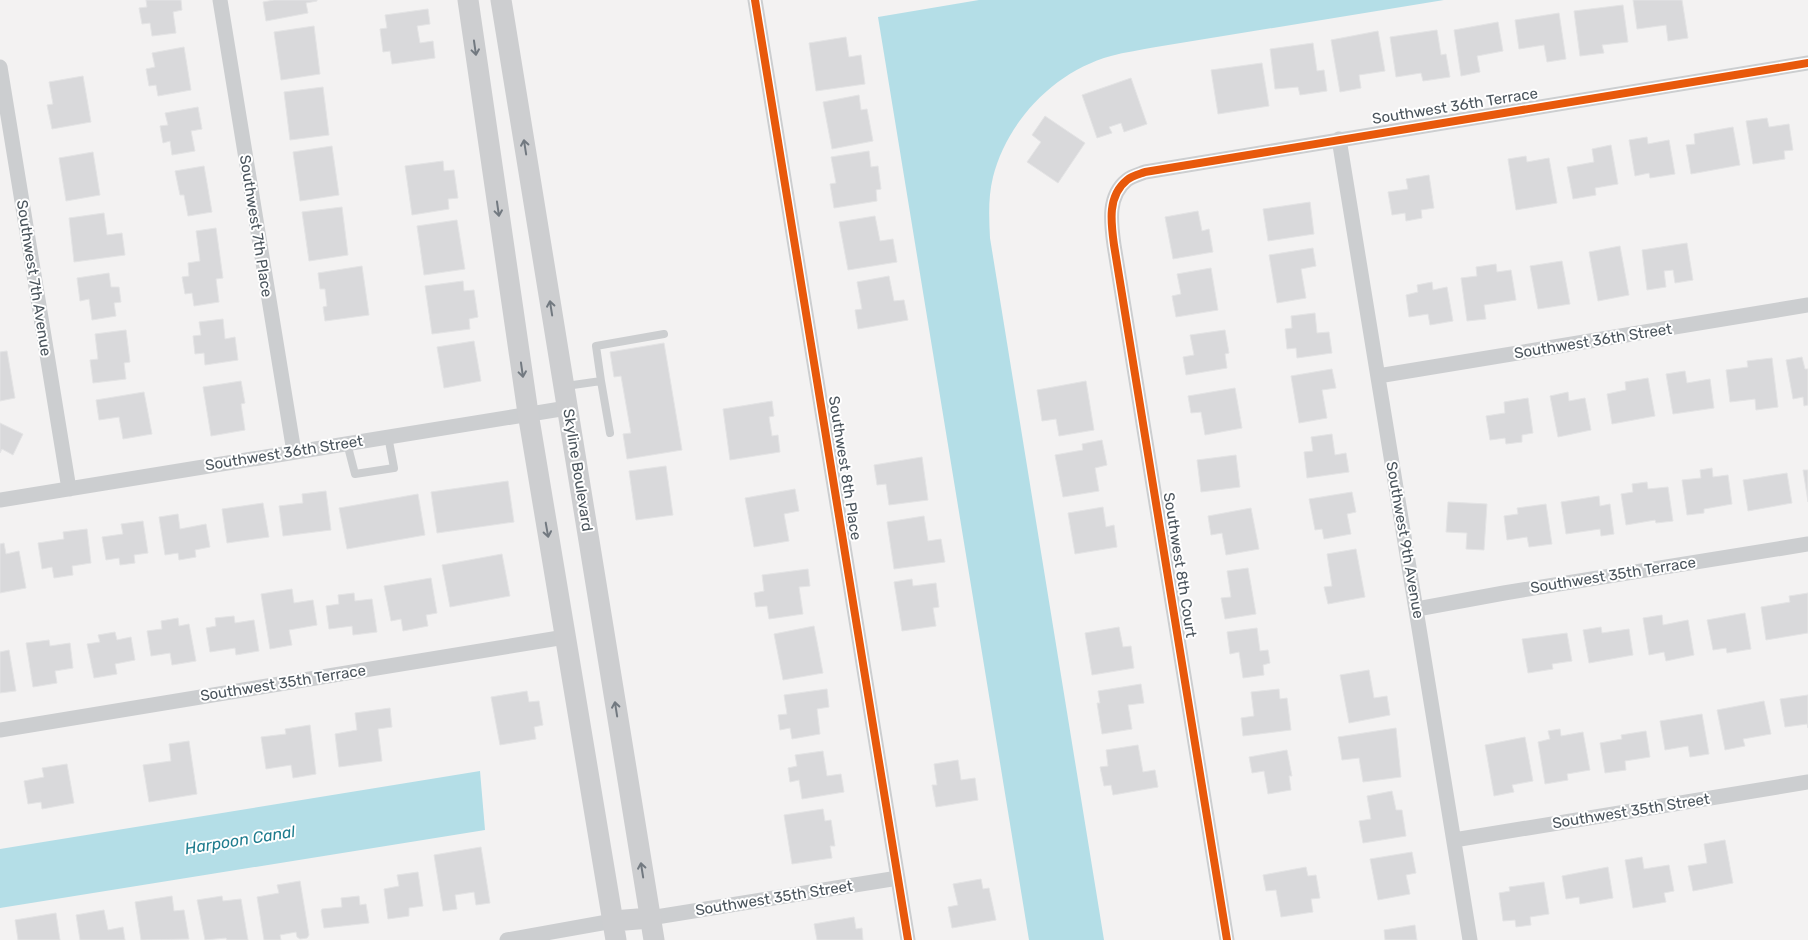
<svg xmlns="http://www.w3.org/2000/svg" width="1808" height="940" viewBox="0 0 1808 940" font-family="Rubik,sans-serif">
<rect width="100%" height="100%" fill="#f3f2f2"/>
<!-- water -->
<path fill="#b4dee7" d="M979,0H1444L1156,47C1141,50 1125,52 1111,56C1055,71 1007,121 993,177C988,197 989,218 990,238L1104,940H1029L878,17Z
M480,771L485,830L0,908V849Z"/>
<!-- building -->
<path fill="#d9d9db" stroke="#e4e4e5" d="M146,0H181L182,10L173,12L176,33L152,36L150,23L142,24L139,8L147,7Z
M274,0H317V1L306,3L308,13L266,21L263,2Z
M1633,0H1682L1688,38L1668,41L1666,25L1637,29Z
M1623,5L1628,42L1602,45L1604,53L1580,56L1574,11Z
M428,9L430,24L417,26L420,43L433,41L435,58L392,64L390,51L383,52L380,29L387,28L385,15Z
M1559,13L1566,59L1547,62L1544,45L1519,49L1515,20Z
M1498,22L1503,51L1477,56L1480,72L1461,76L1454,30Z
M314,26L320,74L281,80L274,32Z
M1437,30L1441,55L1446,54L1450,77L1423,81L1421,73L1396,77L1390,37Z
M1378,31L1385,71L1359,75L1361,88L1340,92L1331,40Z
M846,37L849,57L861,55L865,84L816,91L809,43Z
M1313,43L1317,71L1324,70L1327,91L1300,95L1298,87L1275,89L1270,49Z
M184,47L191,90L158,96L156,85L149,86L146,69L155,67L152,53Z
M1262,63L1269,106L1218,114L1211,70Z
M83,76L91,122L52,129L47,105L53,104L49,82Z
M1131,78L1147,124L1124,132L1121,123L1109,127L1112,133L1097,138L1082,95Z
M323,87L329,135L290,140L284,92Z
M859,95L861,110L867,109L873,141L832,149L823,102Z
M198,107L202,129L191,131L195,151L172,155L170,141L163,143L160,126L168,125L165,113Z
M1045,116L1085,143L1058,183L1027,162L1041,142L1032,135Z
M1767,118L1769,127L1789,124L1793,150L1784,151L1785,159L1753,164L1746,121Z
M1733,127L1740,165L1691,174L1686,145L1695,144L1694,134Z
M1647,137L1648,144L1669,140L1675,174L1650,178L1649,173L1635,176L1629,140Z
M1611,145L1618,184L1595,188L1596,195L1573,199L1567,167L1594,162L1592,149Z
M332,146L339,195L300,201L293,152Z
M869,151L871,167L878,166L881,189L876,190L877,201L834,208L830,184L836,183L831,157Z
M93,152L100,195L66,201L59,158Z
M1526,156L1527,162L1549,158L1557,203L1516,210L1508,159Z
M443,161L444,171L454,170L458,198L448,199L449,209L412,215L405,166Z
M204,166L212,212L188,216L184,195H180L175,171Z
M1429,175L1434,208L1421,210L1422,218L1406,221L1405,213L1392,215L1388,192L1408,189L1406,179Z
M1310,202L1314,234L1268,241L1263,209Z
M342,207L348,255L309,261L302,212Z
M1198,211L1202,231L1209,229L1213,252L1173,259L1165,217Z
M104,213L107,235L122,233L125,255L74,262L69,218Z
M875,216L880,241L893,239L897,262L848,270L839,222Z
M457,220L465,269L424,275L417,226Z
M216,228L223,278L216,279L219,302L194,306L192,293L185,294L182,277L189,276L188,263L200,261L196,231Z
M1687,243L1693,280L1675,283L1673,270L1664,271L1666,287L1647,290L1642,250Z
M1620,246L1629,295L1598,301L1589,252Z
M1313,248L1316,266L1301,269L1306,298L1277,303L1269,255Z
M1562,261L1570,304L1538,309L1530,266Z
M1496,264L1497,272L1511,270L1516,300L1484,305L1486,319L1467,321L1461,278L1477,276L1476,267Z
M362,266L369,315L325,321L323,307L327,306L325,289H320L318,273Z
M1211,268L1218,310L1176,317L1172,296L1181,294L1177,274Z
M109,273L111,287H119L121,302L114,303L116,316L92,320L89,299L80,301L77,278Z
M889,276L894,301L904,300L908,320L858,329L855,310L862,309L857,282Z
M463,281L464,291L474,290L478,317L469,319L470,329L432,334L425,286Z
M1432,282L1433,290L1447,287L1453,321L1430,325L1428,314L1409,317L1406,295L1418,292L1417,285Z
M1315,313L1317,333L1329,332L1332,353L1297,358L1296,348L1287,349L1285,329L1292,328L1291,316Z
M223,319L225,339L235,337L238,360L205,365L204,353L195,354L193,336L201,335L199,322Z
M126,330L130,362L124,363L126,379L93,383L90,360L98,359L95,334Z
M1225,330L1229,353L1225,354L1227,368L1186,375L1183,357L1194,355L1190,335Z
M474,341L481,381L444,388L437,347Z
M664,343L682,450L627,459L623,434L631,433L621,376L614,377L610,352Z
M7,351L15,398L0,401V352Z
M1802,357L1805,369H1808V405L1804,406L1803,397L1793,399L1786,360Z
M1772,358L1778,407L1756,410L1755,399L1730,402L1726,370L1748,367L1747,361Z
M1332,369L1336,388L1322,390L1327,418L1299,423L1291,376Z
M1685,371L1687,383L1710,379L1714,408L1673,414L1666,374Z
M1648,378L1655,416L1612,424L1607,394L1626,390L1625,382Z
M241,381L245,403L241,404L245,430L211,436L203,387Z
M1086,381L1094,430L1059,436L1056,419L1042,421L1037,390Z
M1235,388L1242,428L1205,435L1201,412L1191,413L1188,396Z
M144,392L152,434L123,439L119,417L99,420L96,400Z
M1568,392L1569,401L1585,398L1591,430L1558,437L1550,396Z
M1528,398L1533,433L1522,435V442L1506,444L1505,438L1490,440L1486,416L1505,413L1504,402Z
M772,401L774,416L769,417L772,436L778,435L780,452L730,460L723,409Z
M0,423L23,434L13,455L2,449L0,453Z
M1332,434L1335,455L1346,453L1349,472L1307,478L1304,452L1313,451L1311,437Z
M1102,440L1107,465L1095,468L1099,491L1063,497L1055,455L1083,450L1082,444Z
M1236,455L1240,487L1201,492L1197,460Z
M922,457L928,500L889,505L886,484L877,485L874,465Z
M666,466L673,515L636,520L629,471Z
M1712,468L1713,477L1728,475L1732,504L1704,509V513L1687,515L1682,480L1701,478L1700,470Z
M1803,470H1808V502Z
M1787,473L1792,503L1748,511L1743,480Z
M508,481L514,522L437,533L431,492Z
M1647,482L1648,489L1668,487L1673,521L1656,523L1655,520L1626,525L1621,494L1633,492L1632,484Z
M795,489L799,511L784,514L789,541L754,547L745,498Z
M326,491L331,530L283,536L279,506L303,503L302,494Z
M1352,492L1356,512L1347,514L1351,534L1324,539L1322,529L1315,530L1309,499Z
M418,494L425,535L347,549L339,508Z
M1599,496L1600,506L1610,504L1614,534L1601,536L1600,529L1566,534L1561,502Z
M1448,502L1487,504L1484,550L1466,549L1467,533L1446,532Z
M263,503L269,537L227,543L222,509Z
M1546,504L1552,544L1529,547L1527,537L1507,540L1504,516L1518,514L1517,508Z
M1103,507L1106,527L1114,525L1117,547L1075,554L1068,513Z
M1251,508L1259,549L1226,555L1222,533L1211,535L1208,516Z
M178,514L180,529L206,524L210,547L195,550L196,557L179,560L178,553L165,555L159,517Z
M924,516L928,541L941,539L945,562L894,569L887,522Z
M143,521L148,553L134,555L135,563L120,565L119,558L106,560L102,537L123,534L121,524Z
M87,529L91,563L72,566L73,575L54,578L52,567L42,569L38,543L64,539L63,532Z
M4,543L6,554L19,551L26,588L0,593V544Z
M1356,549L1365,597L1328,604L1324,587L1332,586L1327,554Z
M502,554L510,596L450,607L442,565Z
M1248,568L1256,614L1225,619L1221,598L1231,597L1227,571Z
M808,569L810,586L799,587L803,614L769,619L767,606L756,607L754,593L764,591L762,575Z
M431,578L437,613L426,615L428,626L403,631L401,619L391,621L384,586Z
M912,579L913,586L936,583L939,607L933,608L936,626L902,631L894,582Z
M292,589L294,603L313,600L317,625L289,630L292,645L270,649L261,594Z
M354,593L355,601L372,599L377,632L353,635L352,626L329,629L326,606L339,604L338,595Z
M1808,593V633L1766,640L1761,607L1790,602L1789,596Z
M1745,613L1751,649L1727,653L1726,648L1713,650L1707,620Z
M1662,615L1663,625L1688,620L1694,655L1666,661L1664,652L1649,655L1643,618Z
M234,616L235,623L254,620L259,651L236,655L235,648L210,652L206,628L216,626L215,618Z
M178,618L179,626L189,624L196,661L172,665L170,653L151,656L147,631L162,629L161,621Z
M814,626L823,673L783,680L774,634Z
M1119,627L1123,647L1131,646L1134,668L1092,675L1085,633Z
M1601,627L1602,633L1629,629L1633,655L1589,663L1583,630Z
M1257,628L1260,651L1268,650L1270,663L1263,665L1264,675L1243,678L1239,652L1230,654L1227,632Z
M115,632L117,640L131,637L135,660L115,664L117,674L94,678L87,644L100,642L98,635Z
M1567,633L1572,661L1552,664L1553,669L1528,673L1522,639Z
M49,640L50,646L70,643L73,668L55,671L57,683L33,687L26,643Z
M9,650L16,691L0,693V652Z
M1369,670L1374,698L1387,696L1390,715L1349,723L1340,675Z
M1141,684L1144,703L1128,705L1132,729L1102,734L1097,703H1100L1098,691Z
M827,689L829,707L817,709L820,734L792,739L790,728L780,730L778,715L787,714L784,695Z
M1279,689L1280,699L1287,698L1291,730L1243,736L1241,718L1254,716L1251,692Z
M527,691L529,702L539,701L543,725L534,727L536,739L500,745L491,697Z
M1808,695V728L1807,724L1785,727L1780,699Z
M1764,701L1771,734L1743,739L1745,746L1725,750L1717,710Z
M390,708L392,727L378,729L382,761L339,767L335,734L357,730L355,713Z
M1702,714L1709,754L1690,757L1688,746L1665,750L1660,721Z
M310,725L316,774L293,778L291,765L266,769L261,737L286,734L285,729Z
M1396,728L1401,777L1363,782L1359,758L1342,760L1338,737Z
M1560,729L1561,736L1583,732L1590,770L1567,774L1568,780L1545,784L1538,742L1550,739L1548,731Z
M1646,731L1650,757L1625,761L1626,770L1605,773L1600,743L1622,739L1621,735Z
M1525,737L1533,781L1512,785L1514,792L1494,796L1485,745Z
M189,741L197,794L149,802L143,765L171,761L169,744Z
M1138,745L1143,772L1155,770L1158,787L1113,795L1111,785L1104,786L1100,767L1108,766L1106,750Z
M1287,750L1292,776H1289L1291,790L1268,794L1264,771L1252,773L1249,757Z
M823,751L827,776L841,774L844,792L802,799L799,780L790,782L788,768L797,766L795,755Z
M958,760L961,780L975,778L978,800L936,807L932,785H937L934,764Z
M67,764L74,803L42,809L41,802L28,804L24,781L44,777L42,768Z
M1392,791L1396,810H1402L1406,836L1363,843L1359,821L1371,819L1367,796Z
M823,809L825,821L831,820L835,846H830L832,858L792,864L784,815Z
M1725,840L1733,883L1693,891L1688,866L1707,863L1704,844Z
M481,847L490,903L476,905L474,892L455,895L457,909L443,911L434,855Z
M1412,852L1416,873L1406,875L1410,894L1378,900L1370,859Z
M1642,857L1644,869L1669,865L1674,891L1664,893L1666,902L1633,908L1625,860Z
M1306,867L1308,876L1316,875L1320,898L1311,899L1313,912L1281,917L1276,890L1266,891L1263,875Z
M1608,867L1613,898L1580,904L1579,897L1566,899L1562,876Z
M418,872L423,906L409,908V916L388,919L384,889L399,886L397,875Z
M981,879L983,889L989,888L996,920L952,928L948,907L958,905L953,884Z
M300,881L309,935L307,938L300,939L297,937L296,932L280,935L281,940H264L257,897L279,893L277,885Z
M1544,882L1549,914L1530,917L1531,925L1516,927L1515,920L1503,921L1499,893L1510,891L1509,887Z
M172,896L174,911L184,910L189,939L141,940L135,902Z
M222,896L223,901L241,899L248,940H227L226,938L205,940L197,900Z
M359,896L360,905L366,904L369,923L324,928L321,911L322,909L342,907L341,898Z
M104,910L108,930L123,927L125,940H80L76,915Z
M56,913L60,940H18L15,920Z
M854,917L856,929L862,928L863,940H817L814,924Z
M1415,925L1417,940H1385L1384,930Z"/>
<g fill="none" stroke-linecap="round" stroke-linejoin="round">
<!-- lane -->
<path stroke="#ccced0" stroke-width="8" d="M601,381L610,433
M566,386L601,381L596,346L664,334
M347,443L355,474L394,468L388,436"/>
<!-- street -->
<path stroke="#ccced0" stroke-width="15" d="M220,0L294,452
M755,0L908,940
M0,67L69,489
M1339,139L1470,940
M1378,376L1808,305
M0,500L567,408
M1417,609L1504,593L1808,544
M0,730L565,637
M1454,840L1808,782
M650,918L898,878
M507,940L613,921
M1227,940L1114,245C1111,223 1107,196 1127,180C1132,176 1140,174 1145,172L1808,63"/>
<!-- secondary -->
<path stroke="#cdced0" stroke-width="21" d="M468,0L528,413L616,940
M501,0L654,940
M613,921L650,918"/>
<!-- cycleway casing -->
<g stroke="#fff" stroke-width="11">
<path id="cycleway" d="M755,0L908,940
M1227,940L1114,245C1111,223 1107,196 1127,180C1132,176 1140,174 1145,172L1808,63"/>
</g>
<!-- cycleway -->
<use href="#cycleway" stroke="#e8590c" stroke-width="8"/>
</g>
<!-- one-way arrows -->
<defs><path id="oneway-shaft" d="M-6 0H5M1.5-3L5.5 0L1.5 3" fill="none" stroke-width="1.6" stroke-linecap="round" stroke-linejoin="round" transform="scale(1.25)"/></defs>
<g stroke="#727980">
<use href="#oneway-shaft" transform="translate(475 48) rotate(82)"/>
<use href="#oneway-shaft" transform="translate(525 147) rotate(-99)"/>
<use href="#oneway-shaft" transform="translate(498 209) rotate(82)"/>
<use href="#oneway-shaft" transform="translate(551 308) rotate(-99)"/>
<use href="#oneway-shaft" transform="translate(522 370) rotate(82)"/>
<use href="#oneway-shaft" transform="translate(547 530) rotate(80)"/>
<use href="#oneway-shaft" transform="translate(616 709) rotate(-99)"/>
<use href="#oneway-shaft" transform="translate(642 870) rotate(-99)"/>
</g>
<g text-anchor="middle" dominant-baseline="central" stroke-width="4" stroke-linejoin="round" paint-order="stroke">
<!-- street labels -->
<g font-size="15" fill="#4b555d" stroke="#fff">
<text transform="translate(1455 106) rotate(-9)">Southwest 36th Terrace</text>
<text transform="translate(256 226) rotate(81)">Southwest 7th Place</text>
<text transform="translate(34 278) rotate(81)">Southwest 7th Avenue</text>
<text transform="translate(1593 341) rotate(-9)">Southwest 36th Street</text>
<text transform="translate(284 453) rotate(-9)">Southwest 36th Street</text>
<text transform="translate(845 468) rotate(81)">Southwest 8th Place</text>
<text transform="translate(578 470) rotate(81)">Skyline Boulevard</text>
<text transform="translate(1405 540) rotate(80)">Southwest 9th Avenue</text>
<text transform="translate(1180 565) rotate(81)">Southwest 8th Court</text>
<text transform="translate(1613 575) rotate(-9)">Southwest 35th Terrace</text>
<text transform="translate(283 683) rotate(-9)">Southwest 35th Terrace</text>
<text transform="translate(1631 811) rotate(-9)">Southwest 35th Street</text>
<text transform="translate(774 898) rotate(-9)">Southwest 35th Street</text>
</g>
<!-- water labels -->
<g font-size="16" font-style="italic" fill="#1e7c8e" stroke="#fff">
<text transform="translate(240 840) rotate(-9)">Harpoon Canal</text>
</g>
</g>
</svg>
